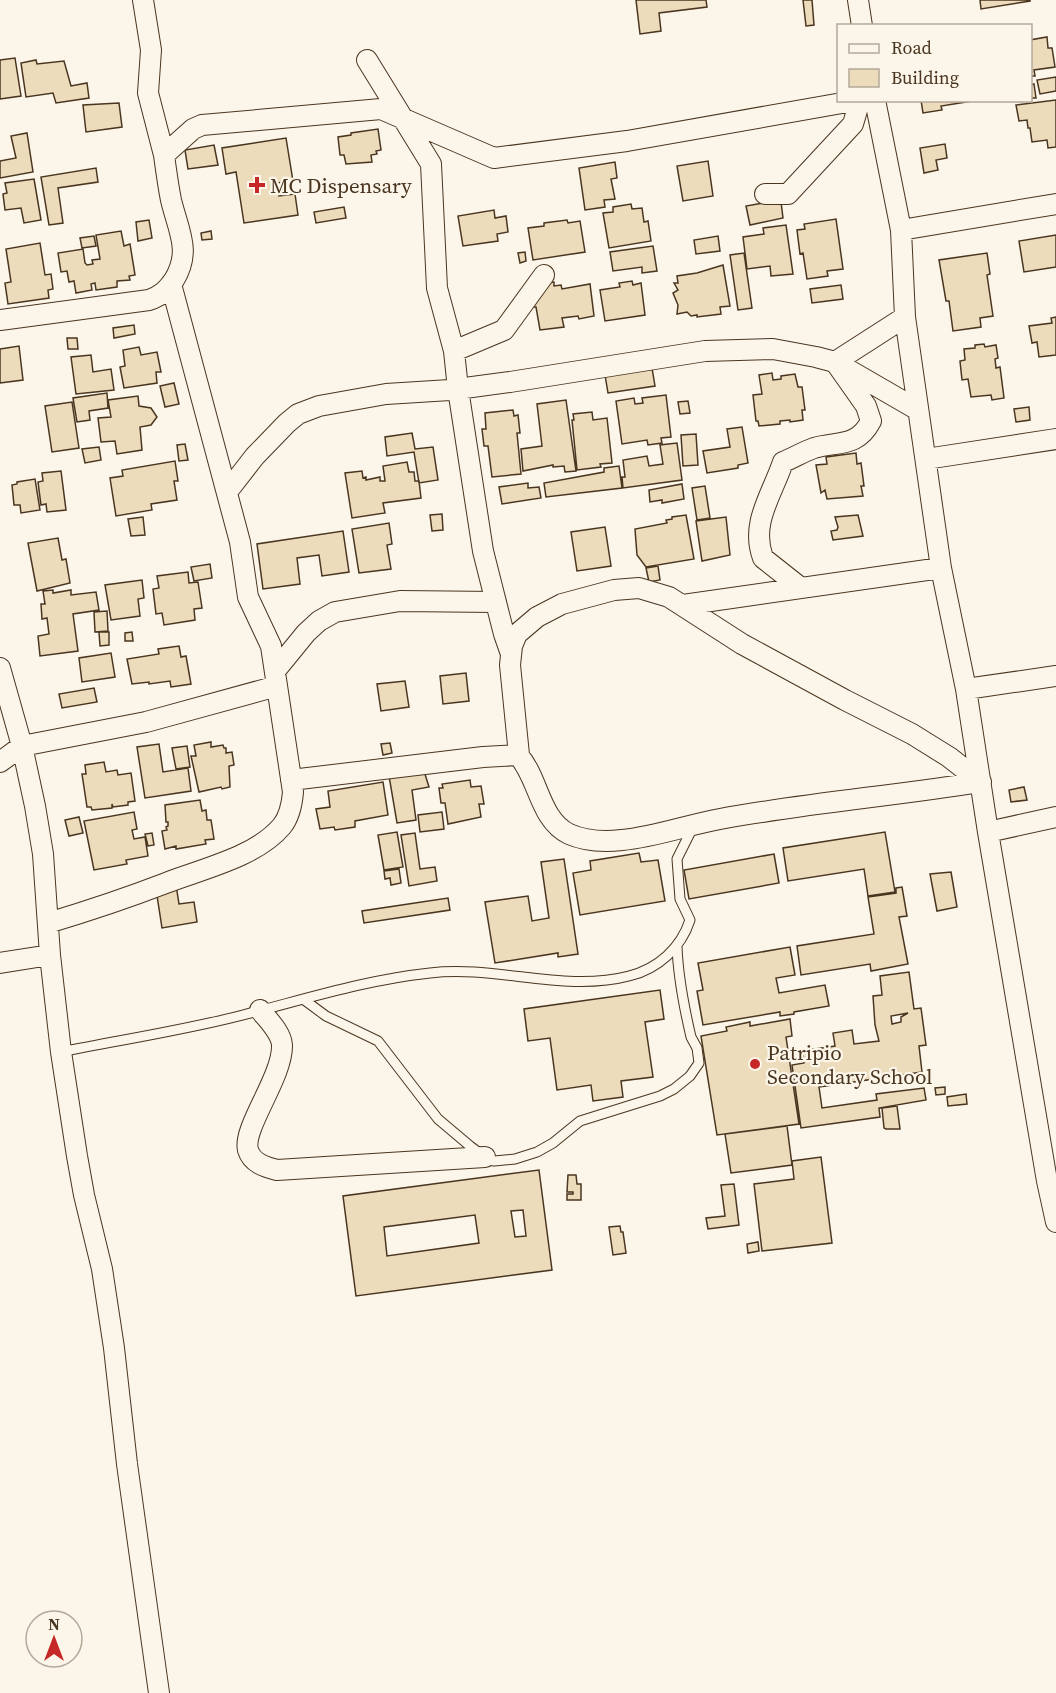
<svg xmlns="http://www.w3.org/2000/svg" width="1056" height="1693" viewBox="0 0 1056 1693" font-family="'Source Serif 4',serif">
<rect width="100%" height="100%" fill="#fbf6e9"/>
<!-- building -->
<path fill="#ecdcbc" stroke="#4a3520" stroke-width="1.5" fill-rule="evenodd" d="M636,0H706L707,7L659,13L661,31L640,34Z
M803,0H812L814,25L806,26Z
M980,0H1030V1L981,9Z
M1047,37L1048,48H1052L1055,67L1034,70L1035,76H1030V40Z
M15,58L21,96L0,99V60Z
M36,60L37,64L64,61L71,86L87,83L89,98L56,103L53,93L26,97L21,63Z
M1056,77V91L1040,94L1037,80Z
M1034,84L1036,98H1030V85Z
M921,100H972V101L941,106L942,110L923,113Z
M1056,100V147L1048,148L1047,140L1032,142L1030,128H1028L1027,120L1019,121L1016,105Z
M119,103L122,127L86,132L83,105Z
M378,129L381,150L376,151L377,154L371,155L372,162L346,164L344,155H340L338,137L351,135V133Z
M27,133L33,172L0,178V161L16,158L11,136Z
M286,138L293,181L277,183L279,196L295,194L298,215L244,223L236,172L226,174L222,148Z
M945,144L947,158L936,160L938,170L924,173L920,148Z
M214,145L218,165L188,169L185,150Z
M708,161L713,196L683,201L677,166Z
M615,162L617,178L611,179L615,199L604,200L605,207L585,210L579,168Z
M96,168L98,182L58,188L63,223L49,225L41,177Z
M34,179L41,220L24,223L21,208L5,210L3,194L7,193L5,183Z
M780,194L783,218L750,225L746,206L763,203Z
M631,204L632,209L642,208L644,222L648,221L651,241L609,248L603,213L613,212V207Z
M344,207L346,218L316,223L314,212Z
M494,210L495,218L506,216L508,232L497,234L498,241L463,246L458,216Z
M836,219L843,269L827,271L828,276L807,279L803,253L800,254L797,230L805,229L804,224Z
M149,220L152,238L138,241L136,222Z
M567,220L568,223L580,221L585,252L533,260L528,228L544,226V223Z
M786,225L793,274L771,276L770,266L747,269L743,237L764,234L763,228Z
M121,231L124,246L130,244L135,275L129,276L130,280L117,281V287L96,290L95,283L91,284L92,290L76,293L74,281L69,282L67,271L61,272L58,253L83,249L85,263L87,265L93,264L92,260L100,259L96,235Z
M211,231L212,239L202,240L201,233Z
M1056,235V267L1024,272L1019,241Z
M94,236L96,246L82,248L80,238Z
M718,236L720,251L696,254L694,240Z
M40,243L45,275L51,274L53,289L48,290L49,298L8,304L5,283L11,282L6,249Z
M653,246L657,271L642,273V267L613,271L610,252Z
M525,252L526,261L520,263L518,253Z
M744,253L752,308L738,310L730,255Z
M987,253L990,274L987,275L993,316L980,318L981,327L953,331L949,301H946L939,260Z
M723,265L730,306L720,307L721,314L697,317V315L691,316L687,312L677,314L678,305L673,293L678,290L674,283H678L677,276L697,273Z
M632,281L633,285L641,283L645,315L605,321L600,290L620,287L619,283Z
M554,282V286L561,285L562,289L590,284L594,316L579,319L578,316L562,318L564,327L540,330L536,307H534L531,293L540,284Z
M841,285L843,299L812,303L810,289Z
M1056,317V355L1039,357L1037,342L1032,343L1029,326L1052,323L1051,318Z
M134,325L135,334L114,338L113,328Z
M67,338H77L78,349H68Z
M984,344L985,347L996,345L998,358L995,359L996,368L1000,367L1004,398L992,400L991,395L971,397L968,379L962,380L960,361L965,360L964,349L975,348V345Z
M19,346L23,380L0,383V349Z
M139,347L141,355L157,352L161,372H156L157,383L124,388L120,367L125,366L123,350Z
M91,355L93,372L111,369L114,390L76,394L71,357Z
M652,368L655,386L608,393L605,375Z
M772,373L773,380L781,379V376L795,374L798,387H802L805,410H802L803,420L790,422V420L780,421V424L759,426L758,421H756L753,395L762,394L759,375Z
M174,383L179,404L165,407L160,386Z
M107,393L108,408L89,411L90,420L77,422L73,398Z
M666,395L671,437L661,438L662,443L648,445L647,440L622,444L616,401L634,398L635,404L643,403L642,398Z
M138,396L139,406L151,408L157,417L151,425L140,427L142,450L117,454L115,441L101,442L98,418L111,417L108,400Z
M566,400L576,471L565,472L564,466L553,467V465L523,471L521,449L542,446L537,404Z
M688,401L690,413L680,414L678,402Z
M72,402L79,448L52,452L45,406Z
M1029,407L1030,420L1016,422L1014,409Z
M513,410L514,416L518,415L520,433H517L521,474L492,477L488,446H484L482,429H486L485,413Z
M592,412L593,420L607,418L612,463L600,464L601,467L577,470L572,420H574L573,414Z
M742,427L748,463L738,465V468L707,473L703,451L730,447L727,429Z
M412,433L415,449L433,447L438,480L419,483L414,452L387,456L385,437Z
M696,434L698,465L683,466L681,435Z
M677,443L682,480L623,488L622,477H625L623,460L647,456L649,466L663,464L660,445Z
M185,444L188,460L179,461L177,445Z
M99,447L101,460L85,463L82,449Z
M856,453L857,464L861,463L864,486H861L863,496L827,499L825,490L821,493L816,465L827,464L826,457Z
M175,461L178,481H174L177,500L151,504L152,510L116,516L110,478L123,476L122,470Z
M407,462L409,472H414L415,481H419L421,498L383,503L385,513L352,518L345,473L362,471L363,478L366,477V480L380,477V481H385L383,466Z
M619,466L622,488L546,497L544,483L604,472V468Z
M61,471L66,510L47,512L46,504L41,505L38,482L43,481L42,473Z
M35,479L40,510L21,513L20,505H14L12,485L17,484V482Z
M528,483V488L539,487L541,498L502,504L499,487Z
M682,484L684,499L662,503V500L650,502L649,490Z
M705,486L710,518L697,520L692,488Z
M442,514L443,530L432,531L430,515Z
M686,515L694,559L646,567L637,555L635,529L667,523L666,520L672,519V517Z
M858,515L863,536L833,540L831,531L837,530L838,527L835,517Z
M143,517L145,535L131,536L128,519Z
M726,517L730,555L702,561L696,521Z
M389,523L392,544L387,545L391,569L359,573L352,529Z
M605,527L611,566L577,571L571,532Z
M343,531L349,572L322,576L319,555L297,558L300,584L263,589L257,544Z
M58,538L62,560L66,559L70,583L37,591L28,543Z
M210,564L212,578L194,581L191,567Z
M658,566L660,580L649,582L646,568Z
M188,572L189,583L198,582L202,608L194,609L195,620L164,625L162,613L156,614L153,589L159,588L157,576Z
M142,580L144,598L138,599L140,616L111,620L105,585Z
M53,590V593L71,590V595L96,592L99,610L73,614L78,651L40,656L38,636L49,634L47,618L42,619L41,604H45L43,591Z
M107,611L108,631L95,632L94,612Z
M99,632H109V645L100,646Z
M132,632L133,641H125V633Z
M179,646L181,657L186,656L191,684L171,687L170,681L149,684V682L132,684L127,659L159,654L158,649Z
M111,653L115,677L82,682L79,658Z
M466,673L469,701L443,704L440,676Z
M405,681L409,707L381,711L377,684Z
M94,688L97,702L62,708L59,694Z
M211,742V747L223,745L224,748H226V753L232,752L234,765L229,766L230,787L222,789L221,787L199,792L191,756H196L194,745Z
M390,743L392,753L383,755L381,744Z
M159,744L163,772L188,768L191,791L145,798L137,747Z
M187,746L190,767L176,769L172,748Z
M104,762L106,772L117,770L118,775L131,773L135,801L128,802V805L113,807L112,804V808L92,810L91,807H87L82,774H86L85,765Z
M424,771L429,787L412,790L416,820L397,823L389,776Z
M470,780L471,787L481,786L484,804H479L481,817L448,824L445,803H441L439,788H443L442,784Z
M383,782L388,815L355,821V827L335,830L334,827L320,829L316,809L330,807L328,791Z
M1024,787L1027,800L1011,802L1009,790Z
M200,800L202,811L206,810L207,820H211L214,839L205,840L206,844L176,849V846L165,849L162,831L167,830L166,827L168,826V822H166L165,805Z
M134,812L137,829L132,830L134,839L145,837L148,856L126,860L127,864L94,870L84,821Z
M442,812L444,829L420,832L418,815Z
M79,817L83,833L69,836L65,820Z
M397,832L403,867L384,870L378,835Z
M885,832L895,892L868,896L864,869L788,881L783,848Z
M152,833L154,845L148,846L145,834Z
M415,833L420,869L435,867L437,881L409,886L401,835Z
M639,853L641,862L658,860L665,901L580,915L573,873L591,870L590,861Z
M774,854L779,883L689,899L684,870Z
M564,859L578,954L558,957V953L495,963L485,902L528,896L532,921L549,918L541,862Z
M399,869L401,883L391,885L390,878L385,879L384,871Z
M951,872L957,907L937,911L930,874Z
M176,885L179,904L194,902L197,922L162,928L156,889Z
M902,887L907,916L899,917L908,964L871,971L870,964L801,975L797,946L874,934L868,897L896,893V888Z
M448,898L450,910L364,923L362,911Z
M790,947L795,975L776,978L779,993L825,985L829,1006L794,1012V1014L780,1016V1012L703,1025L697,991L703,990L698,963Z
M909,972L914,1009L921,1008L926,1045L919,1046L922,1072L819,1087L822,1108L877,1100L876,1094L924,1088L926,1100L879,1108L880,1117L801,1128L792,1065L804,1063L802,1051L835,1046L833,1033L852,1030L854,1044L879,1041L875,1025L873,996L882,995L880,976ZM908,1013L901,1017V1022L892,1024L891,1016Z
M660,990L664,1019L645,1022L653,1077L621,1081L623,1097L593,1101L591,1085L557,1090L550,1038L528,1041L524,1009Z
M790,1019L792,1036L786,1037L799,1124L717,1135L701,1036L727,1031L726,1027L750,1022V1026Z
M945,1087V1094L936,1095L935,1088Z
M966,1094L967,1104L948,1106L947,1097Z
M897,1106L900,1129H886L884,1128L882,1108Z
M787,1126L792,1165L731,1173L725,1134Z
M821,1157L832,1243L762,1251L754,1184L794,1179L792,1161Z
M539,1170L552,1270L356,1296L343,1196ZM523,1210L526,1236L515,1237L511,1211ZM475,1215L479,1243L387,1256L384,1227Z
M568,1175H576L577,1184H581V1200H567V1194H573V1192H567Z
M734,1184L739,1225L708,1229L706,1218L725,1216L721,1185Z
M620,1226L621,1232H623L626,1253L613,1255L609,1227Z
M758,1242L759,1251L748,1253L747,1244Z"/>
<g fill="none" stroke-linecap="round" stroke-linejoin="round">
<!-- lane casing -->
<g stroke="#4a3520" stroke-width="11">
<path id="lane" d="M303,999L326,1016L378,1041L438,1119L470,1146L489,1160L494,1161L515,1159L537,1152L553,1143L580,1121L660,1096L674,1089L690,1076L699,1063L697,1048L691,1037C684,1007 678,978 677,946
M61,1052C120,1040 180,1031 239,1016C303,1000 364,980 430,973C496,965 564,993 629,976C658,969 681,948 690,920L680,899L677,859L693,827"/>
</g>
<!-- street casing -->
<g stroke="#4a3520" stroke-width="22">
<path id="street" d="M143,0L151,50L148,93L164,155
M858,0L862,26
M367,60L431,164L437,288L454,351L458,389L483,551L504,634L511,654
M875,100L901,230L905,317L941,568L966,689L988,832L1047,1181L1056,1222
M765,194H788L853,124L860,100
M901,230L1056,204
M0,320L149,300C161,296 167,290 174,280C192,251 178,230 171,200C168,185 166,170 164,155L193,129L202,125L381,109L494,158L627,141L859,100
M454,351L504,330L544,275
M926,459L1056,439
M227,492L255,456L287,423L298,414L319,406L386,394L450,390L510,382L705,351L773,349L816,357L835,362L918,410
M801,588L763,558C750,523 772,495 783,462C793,458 803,452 814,448C838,441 857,448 871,421L866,406L835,362L905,317
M683,605L941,568
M0,668L22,746L35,806L43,854L50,955L61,1052L77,1156L84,1195L102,1269L114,1348L127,1464L159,1693
M275,671L306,633L319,621L335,612L400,601L496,602
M966,689L1056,676
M519,755L510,665L512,646L517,634L537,617L562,604L614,590L639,588L669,597L742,644L845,700L912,734L949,757L981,782
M0,762L22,746L146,722L277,686
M291,780L483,757L518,755C539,778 539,819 569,834C585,841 605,842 622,840C655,837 687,825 720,819C807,803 894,796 981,782
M988,832L1056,817
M48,923C88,911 127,898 166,883C202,869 256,857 282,826C290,816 292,804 293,792L271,646L248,597L240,542L171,284
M0,963L50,955
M260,1010C268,1020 281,1032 282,1045C283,1077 242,1128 248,1150C252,1163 265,1167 277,1170L485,1157"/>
</g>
<!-- lane -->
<use href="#lane" stroke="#fbf6e9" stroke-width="9"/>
<!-- street -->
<use href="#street" stroke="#fbf6e9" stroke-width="20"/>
</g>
<!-- markers -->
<g fill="#c62828" stroke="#fbf6e9" stroke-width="2">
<path d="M254 176h6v6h6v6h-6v6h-6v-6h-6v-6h6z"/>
<circle cx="755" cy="1064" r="6"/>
</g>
<g text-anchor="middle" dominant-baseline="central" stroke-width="4.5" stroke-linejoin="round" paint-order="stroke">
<!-- poi labels -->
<g font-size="21" fill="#4a3520" stroke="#fbf6e9" text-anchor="start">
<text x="270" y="185">MC Dispensary</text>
<text x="767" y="1052">Patripio<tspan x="767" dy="24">Secondary School</tspan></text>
</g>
</g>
<!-- legend -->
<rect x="837" y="24" width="195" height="78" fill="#fbf6e9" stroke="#b4a999" stroke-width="1.5"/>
<rect x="849" y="44" width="30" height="9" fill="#fbf6e9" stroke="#b4a999" stroke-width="1.5"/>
<text x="891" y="54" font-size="18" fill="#4a3520">Road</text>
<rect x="849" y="69" width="30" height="18" fill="#ecdcbc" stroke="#b4a999" stroke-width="1.5"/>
<text x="891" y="84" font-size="18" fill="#4a3520">Building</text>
<!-- north arrow -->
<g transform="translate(54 1639)"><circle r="28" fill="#fbf6e9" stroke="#b4a999" stroke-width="1.5"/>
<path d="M0-4.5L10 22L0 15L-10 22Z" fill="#c62828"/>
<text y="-9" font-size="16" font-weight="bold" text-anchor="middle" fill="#4a3520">N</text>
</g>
</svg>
